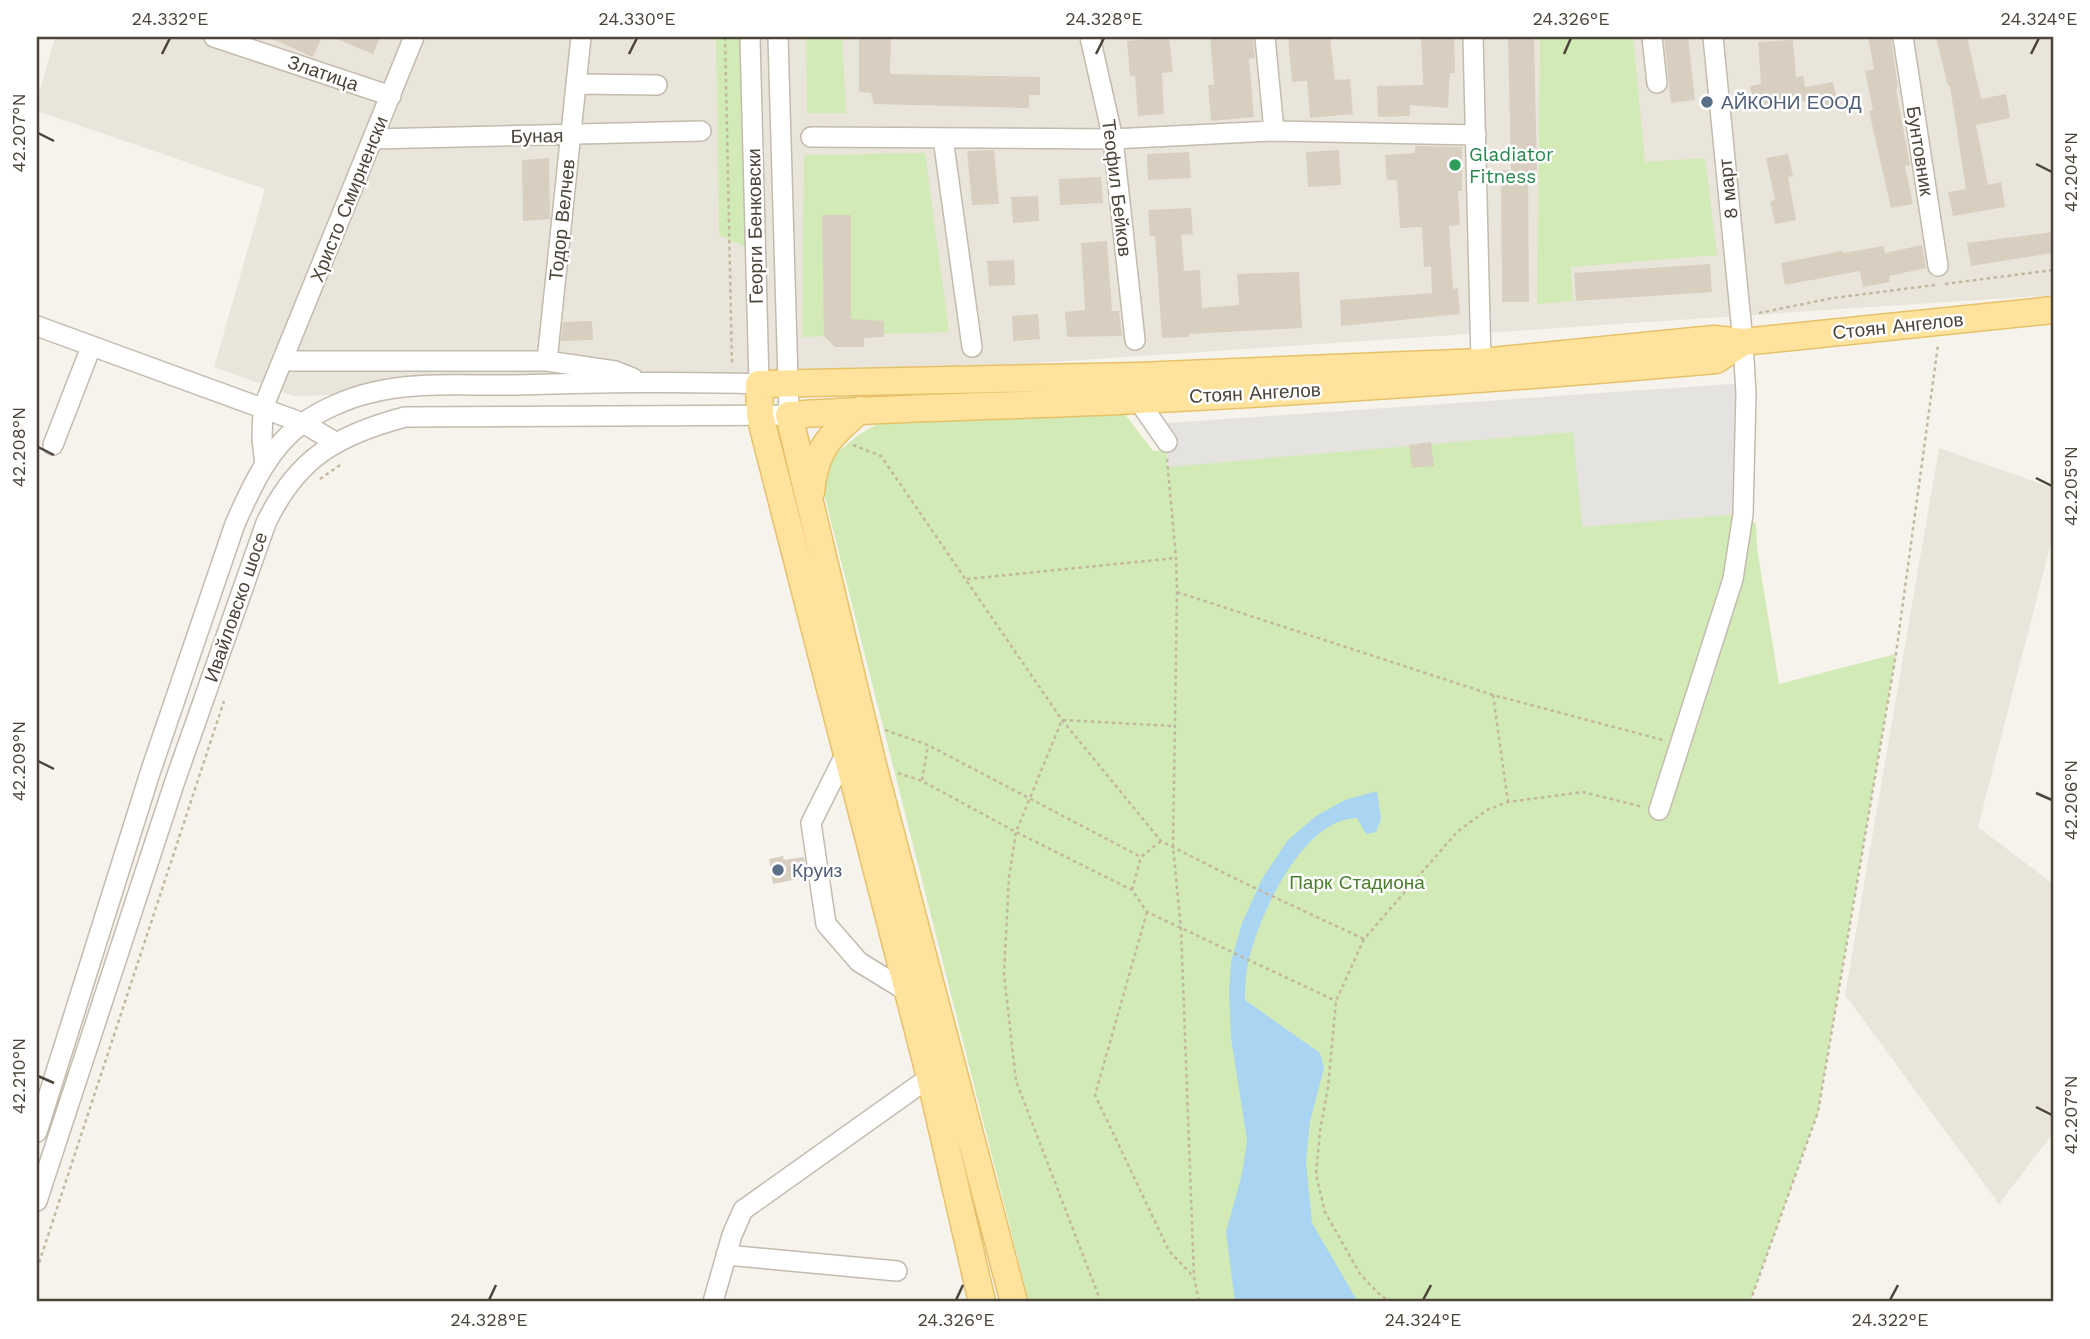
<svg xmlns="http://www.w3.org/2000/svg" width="2090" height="1339" viewBox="0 0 2090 1339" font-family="'Work Sans',sans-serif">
<rect width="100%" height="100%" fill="#f6f3ec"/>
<!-- residential -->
<path fill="#eae5da" d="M55,37H2053V295L795,379L759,384L294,396L214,367L265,189L37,111V102Z
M1939,448L2053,488V544L2051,543L1978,827L2053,884V1133L1999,1204L1845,995Z"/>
<!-- green -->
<path fill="#d2eab5" d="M716,37H740L745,247L719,235Z
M806,37H842L846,113H807Z
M1540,37H1633L1645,162L1705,158L1717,255L1571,267L1573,301L1537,304Z
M925,153L949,332L802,337L804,155Z
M1124,413L1153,451L1574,432L1756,523L1757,548L1779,684L1896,654L1818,1112L1750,1302H1029L821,482L833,456L857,436L884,420Z"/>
<!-- parking -->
<path fill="#e5e3e0" d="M1745,383L1743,514L1582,527L1573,432L1167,467V442L1154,424Z"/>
<!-- water -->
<path fill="#a9d4f2" d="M1377,791L1381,819L1376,832L1366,834L1357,818C1305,818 1263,908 1251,951C1246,967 1245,983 1245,1000L1320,1053L1324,1068L1310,1121L1306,1162L1312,1223L1358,1302H1235L1226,1232L1242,1174L1247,1140L1231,1038L1229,991L1231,962L1242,923L1262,879L1288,840L1316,816L1345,800Z"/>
<!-- building -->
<path fill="#d8cfc1" d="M268,37H322L313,57Z
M332,37H380L373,54Z
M859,37H891L890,74L1040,77V95H1029V108L874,104L871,93L859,92Z
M1169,37L1173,72L1162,73L1164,114L1138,116L1135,76H1130L1127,41Z
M1210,37H1253L1255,58L1249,59L1254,117L1211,121L1208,85H1214Z
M1288,37H1330L1335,80L1350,79L1353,114L1310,118L1307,81L1292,82Z
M1421,37H1454L1455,73H1450L1448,108L1410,105V116L1378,117L1377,86L1423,85Z
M1508,37H1534L1537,170H1528L1529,302H1502L1501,170H1511Z
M1664,37H1688L1695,100L1671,103Z
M1868,37H1891L1898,88L1896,89L1910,165L1905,166L1913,204L1891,208L1869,111L1873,110L1865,71L1874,69Z
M1936,37H1967L1981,99L2006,94L2010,118L1976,125L1988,185L2001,182L2005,207L1953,216L1948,192L1966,189L1950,86H1948Z
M1793,40L1796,77L1803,76L1805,87L1833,82L1838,104L1816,109L1814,99L1755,110L1750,86L1761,84L1758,42Z
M1415,146L1462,147V191H1458L1460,225L1449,226L1453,289L1458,288L1460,314L1341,326L1340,300L1432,293L1431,266L1424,267L1422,227L1400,228L1397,180H1387L1385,155L1415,153Z
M994,150L999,204L972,205L967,151Z
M1339,150L1341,185L1308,187L1306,152Z
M1189,152L1191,178L1148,180L1147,154Z
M1788,154L1793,176L1788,177L1796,220L1775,224L1770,201L1775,200L1766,158Z
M549,158L550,219L523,221L522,160Z
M1101,177L1103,203L1060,205L1059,179Z
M1038,196L1039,221L1013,223L1011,197Z
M1191,208L1193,234L1181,235L1184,271L1200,270L1202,308L1239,305L1237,274L1299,272L1302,328L1189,334V337L1162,338L1155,236H1150L1148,210Z
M822,215H851V319L884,321V337L864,338V347H835L824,336Z
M2053,232V253L1971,266L1967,243Z
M1107,241L1112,311H1119L1122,336L1067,337L1065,312L1085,310L1081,243Z
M1922,245L1926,268L1889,276L1890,282L1863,287L1860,271L1785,285L1781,263L1842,251L1843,253L1884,246L1885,253Z
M1014,260L1015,285L989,286L987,261Z
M1710,264L1712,292L1576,301L1574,273Z
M1038,314L1040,339L1013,341L1012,316Z
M592,321L593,340L561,341L563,322Z
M1431,442L1434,466L1412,468L1409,445Z
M783,856L784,860L804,857L807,877L773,884L769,859Z"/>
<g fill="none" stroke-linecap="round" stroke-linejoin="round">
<!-- minor casing -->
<g stroke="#c2bbae" stroke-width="22">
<path id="minor" d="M214,37L391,96
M1090,37L1113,139L1135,340
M1265,37L1274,131
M1473,37L1481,362
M1652,37L1657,83
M1903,37L1938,266
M576,84L657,85
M811,137L1113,139L1274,131L1476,135
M943,138L972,347
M373,139L701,131
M37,326L303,423L335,442
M283,361H547L615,371L633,378
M547,361L581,37
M1138,400L1167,442
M53,445L91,347
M265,465L262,439L263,408L414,37
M846,753L811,823L826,924L859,962L908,992
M1659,810L1733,579L1743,514L1746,394L1743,342L1713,37
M37,1132L150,773L235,524C251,488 269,447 303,423C321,410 348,398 370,393C416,381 467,386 514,385C596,383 677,381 759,384L750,37
M37,1201L175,781L266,523C297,458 337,435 405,417L789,415L778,37
M726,1255L897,1271
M713,1302L732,1235L743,1210L930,1077"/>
</g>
<!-- major casing -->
<g stroke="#e6c16a" stroke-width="29">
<path id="major" d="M811,492C815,449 829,437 860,410
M982,1302L930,1077L760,416L759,384L1137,376L1481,362L1714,339L1743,342L2053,310
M1014,1302L873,765L789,415C906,407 1022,406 1139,400C1332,390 1524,377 1716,360L1743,342"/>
</g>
<!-- path -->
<path stroke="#c4b79f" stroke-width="2.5" stroke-dasharray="3.5 3.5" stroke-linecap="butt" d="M725,37L732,366
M1945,284L2053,270
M1759,313L1833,298L1935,285
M853,445L881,456L1062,720L1161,841L1242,882L1364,939
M1167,459L1176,558L1177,592L1173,847L1181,929L1194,1277L1199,1302
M320,479L343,463
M967,579L1176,558
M1177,592L1493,695L1663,740
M1493,695L1508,802
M885,730L928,745L1141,857
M898,773L922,781L1016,832L1132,890L1147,912L1336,1001
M922,780L928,745
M1132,890L1141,857L1161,841
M1147,912L1095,1095L1169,1251L1194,1277
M37,1269L224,701
M1101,1302L1016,1081L1004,974L1009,877L1016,832L1062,720L1173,726
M1392,1302L1381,1296L1360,1274L1325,1212L1316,1174L1320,1131L1328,1087L1336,1001L1364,939L1457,832L1487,810L1508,802L1583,792L1643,807
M1750,1302L1818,1112L1896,654L1938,345"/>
<!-- minor -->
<use href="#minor" stroke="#fff" stroke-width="19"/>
<!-- major -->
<use href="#major" stroke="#ffe39c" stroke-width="26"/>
</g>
<!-- ticks -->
<path fill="none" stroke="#4b4439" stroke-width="2.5" d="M162,54L170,38M629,54L637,38M1096,54L1104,38M1564,54L1571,38M2031,54L2039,38M38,133L54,141M2036,164L2052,172M38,447L54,455M2036,478L2052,486M38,761L54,769M2036,793L2052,800M38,1076L54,1083M2036,1107L2052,1115M489,1300L496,1285M956,1300L963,1285M1423,1300L1431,1285M1890,1300L1898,1285"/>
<!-- markers -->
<g fill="#5c6f8a" stroke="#fff" stroke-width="2.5">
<circle cx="1707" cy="102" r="7"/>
<circle cx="778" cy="870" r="7"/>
</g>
<circle fill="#2e9e5b" stroke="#fff" stroke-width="2.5" cx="1455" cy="165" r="7"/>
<g text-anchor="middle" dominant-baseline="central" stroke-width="5" stroke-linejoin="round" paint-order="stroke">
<!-- street labels -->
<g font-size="19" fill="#4b4439" stroke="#fff">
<text transform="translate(323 73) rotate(19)">Златица</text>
<text transform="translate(537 136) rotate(-1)">Буная</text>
<text transform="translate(1920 151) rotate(81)">Бунтовник</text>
<text transform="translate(1117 188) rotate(83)">Теофил Бейков</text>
<text transform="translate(1728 189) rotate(-96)">8 март</text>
<text transform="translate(349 199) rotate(-68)">Христо Смирненски</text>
<text transform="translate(562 220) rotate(-84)">Тодор Велчев</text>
<text transform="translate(755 226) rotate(-91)">Георги Бенковски</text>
<text transform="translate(1898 326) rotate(-6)">Стоян Ангелов</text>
<text transform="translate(1255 393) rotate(-3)">Стоян Ангелов</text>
<text transform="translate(236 607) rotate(-71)">Ивайловско шосе</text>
</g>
<!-- service labels -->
<g font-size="19" fill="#4e5e75" stroke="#fff" text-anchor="start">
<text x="1721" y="102">АЙКОНИ ЕООД</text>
<text x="792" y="870">Круиз</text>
</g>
<!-- leisure labels -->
<g font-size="19" fill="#27864d" stroke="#fff" text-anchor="start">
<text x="1469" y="154">Gladiator<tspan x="1469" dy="22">Fitness</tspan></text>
</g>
<!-- park labels -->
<g font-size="19" fill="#4a7f2a" stroke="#fff">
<text x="1357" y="882">Парк Стадиона</text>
</g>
</g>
<!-- border -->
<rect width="2090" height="1339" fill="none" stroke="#ffffff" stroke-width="77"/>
<rect x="38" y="38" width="2014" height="1262" fill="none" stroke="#4b4439" stroke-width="2.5"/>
<g font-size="18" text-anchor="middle" fill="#4b4439">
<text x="170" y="25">24.332°E</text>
<text x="637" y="25">24.330°E</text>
<text x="1104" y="25">24.328°E</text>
<text x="1571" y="25">24.326°E</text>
<text x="2039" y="25">24.324°E</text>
<text transform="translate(19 133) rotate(-90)" y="6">42.207°N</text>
<text transform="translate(2071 172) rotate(-90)" y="6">42.204°N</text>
<text transform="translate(19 447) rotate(-90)" y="6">42.208°N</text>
<text transform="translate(2071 486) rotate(-90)" y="6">42.205°N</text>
<text transform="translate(19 761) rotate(-90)" y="6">42.209°N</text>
<text transform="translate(2071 800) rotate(-90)" y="6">42.206°N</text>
<text transform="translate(19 1076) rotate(-90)" y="6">42.210°N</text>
<text transform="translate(2071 1115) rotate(-90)" y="6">42.207°N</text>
<text x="489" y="1326">24.328°E</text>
<text x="956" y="1326">24.326°E</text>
<text x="1423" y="1326">24.324°E</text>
<text x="1890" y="1326">24.322°E</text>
</g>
</svg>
